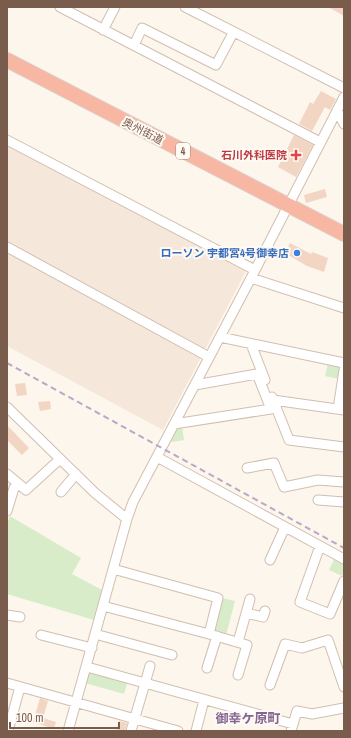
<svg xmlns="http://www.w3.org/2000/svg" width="351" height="738" viewBox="0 0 351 738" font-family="'Archivo Narrow','Noto Sans JP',sans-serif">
<rect width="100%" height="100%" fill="#fdf6ec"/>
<!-- residential -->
<path fill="#f5e8da" d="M7,144L246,271L163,430L7,346Z"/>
<!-- green -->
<path fill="#d8ecc9" d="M328,363L337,365L341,369L339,379L325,376Z
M182,426L184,440L173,442L170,441L177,427Z
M10,516L81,558L72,574L102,590L94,620L7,594V524Z
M335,557L344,561V571L342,576L329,570Z
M222,598L235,601L226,635L215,632L214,630Z
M89,669L128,680L124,694L85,683Z"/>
<!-- building -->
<path fill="#f3d5c3" d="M328,7H344V16Z
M321,91L336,99L330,110L325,107L312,131L299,124L310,102L313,104Z
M294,135L313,145L296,177L278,167Z
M325,189L327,197L306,203L304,195Z
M290,243L311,254L312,252L328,258L324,272L307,266L285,253Z
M25,383L27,395L17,396L15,384Z
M50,401L51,409L40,411L38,402Z
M7,425L29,448L22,455L7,440Z
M40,698L48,701L43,718L56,722L54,729L33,722Z
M119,721L127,723L125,731H116Z"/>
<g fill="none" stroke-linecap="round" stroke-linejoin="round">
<!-- minor casing -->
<g stroke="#d1beb0" stroke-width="11">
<path id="minor" d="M60,7L320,142
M185,7L344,88
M103,30L115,7
M134,45L142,28L216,65L233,33
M337,110L344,124
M7,140L255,270
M7,247L209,357
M251,278L344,308
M220,337L344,363
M251,344L265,380
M272,397L289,440L344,447
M273,400L344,410
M7,407L95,493L127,519
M338,409L344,370
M174,424L271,409L257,374L195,385
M157,457L344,559
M247,468L274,463L284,487L318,480L344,482
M7,474L26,490L60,459
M61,492L76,474
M318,500L344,502
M7,511L14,488L19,485
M320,546L300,602L330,614L344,581
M270,560L285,527
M113,569L218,598L209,634L247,645L238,675
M103,606L209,634
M246,613L263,617L265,611
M7,615L20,617
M95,634L172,655
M41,635L92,648
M238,642L250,599
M87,667L293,724
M207,668L217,636
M7,683L178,731
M270,685L285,644L302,648L328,640L344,687
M8,731L20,687
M68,731L127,519L133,502L251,278L344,97
M131,731L150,666
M196,731L204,700
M291,731L297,711L312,714L344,708"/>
</g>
<!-- highway casing -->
<g stroke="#dad1cd" stroke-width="16">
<path id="highway" d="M7,60L344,234"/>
</g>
<!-- minor -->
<use href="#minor" stroke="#fff" stroke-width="9"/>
<!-- highway -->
<use href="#highway" stroke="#f7b7a3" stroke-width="14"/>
<!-- rail -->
<path stroke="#b9a8c9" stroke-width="2" stroke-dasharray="6 4" stroke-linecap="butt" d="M7,363L344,548"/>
</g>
<!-- markers -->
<path fill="#e0444e" stroke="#fffaf3" stroke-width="1.5" d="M294 149h4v4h4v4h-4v4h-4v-4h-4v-4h4z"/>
<circle fill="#3f7fe0" stroke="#fffaf3" stroke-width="1.5" cx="297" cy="253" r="4"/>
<g text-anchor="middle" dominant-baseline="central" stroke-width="4" stroke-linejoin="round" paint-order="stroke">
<!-- shield labels -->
<rect fill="#fffaf3" stroke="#a28b7f" stroke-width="1" x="176" y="143" width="14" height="16" rx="3"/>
<g font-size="10" font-weight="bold" fill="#7a5c4d">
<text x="183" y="151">4</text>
</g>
<!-- street labels -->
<g font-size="11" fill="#7a5c4d" stroke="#fffaf3">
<text transform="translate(143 131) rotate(27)">奥州街道</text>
</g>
<!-- health labels -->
<g font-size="11" font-weight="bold" fill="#be3a42" stroke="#fffaf3" text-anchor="end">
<text x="287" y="155">石川外科医院</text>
</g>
<!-- shop labels -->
<g font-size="11" font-weight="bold" fill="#366cbe" stroke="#fffaf3" text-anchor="end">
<text x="289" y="253">ローソン 宇都宮4号御幸店</text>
</g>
<!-- quarter labels -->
<g font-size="13" font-weight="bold" fill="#846695" stroke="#fffaf3">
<text x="248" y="718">御幸ケ原町</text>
</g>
</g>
<!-- border -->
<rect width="351" height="738" fill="none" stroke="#7a5c4d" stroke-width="16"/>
<!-- scale -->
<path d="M10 722v6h109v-6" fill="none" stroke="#7a5c4d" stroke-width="2"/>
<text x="16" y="722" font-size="12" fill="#7a5c4d" stroke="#fffaf3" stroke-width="3" paint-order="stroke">100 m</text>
</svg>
